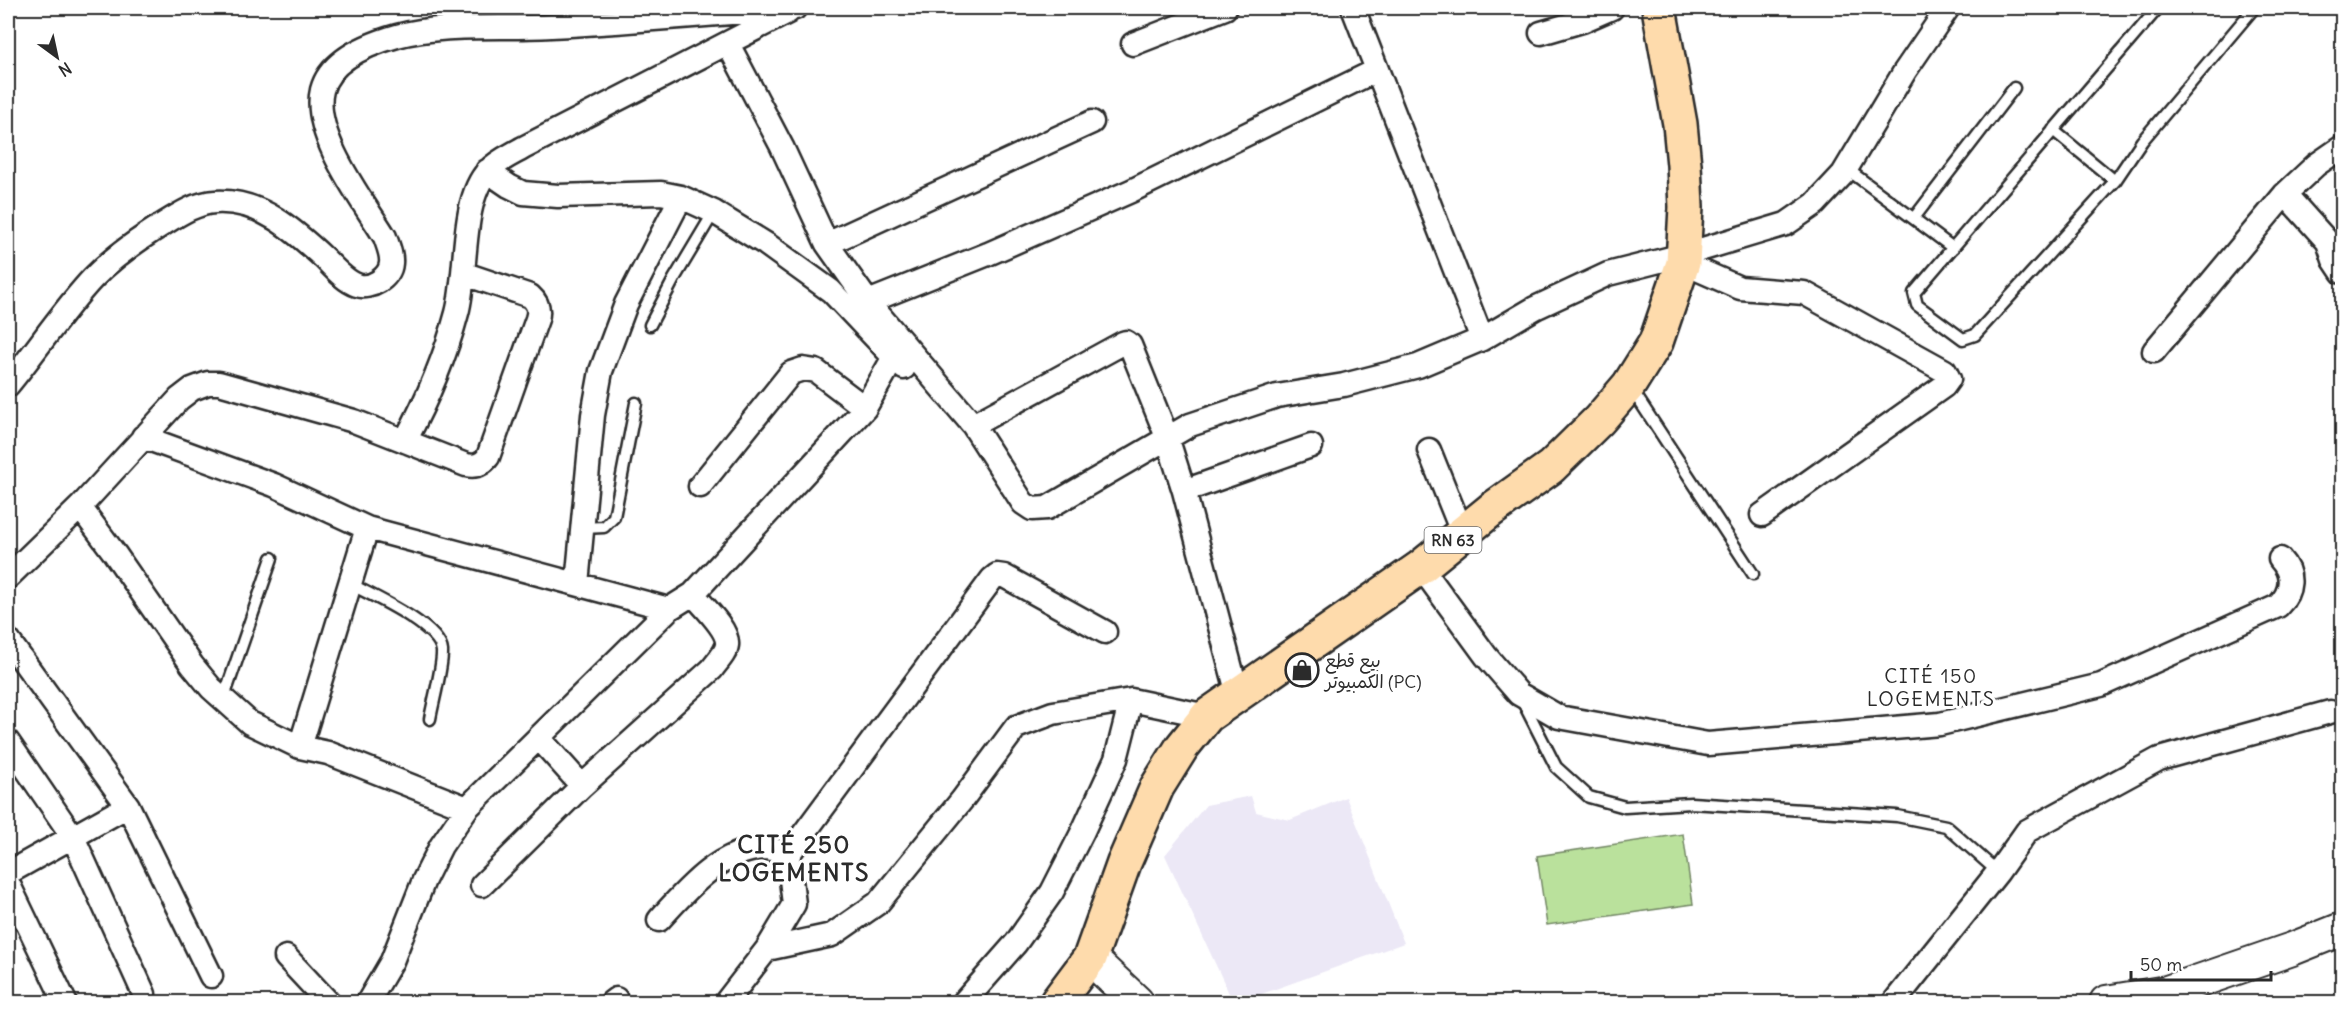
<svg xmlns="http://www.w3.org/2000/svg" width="2350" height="1010" viewBox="0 0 2350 1010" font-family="Delius,'Playpen Sans Arabic',sans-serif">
<rect width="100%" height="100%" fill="#fff"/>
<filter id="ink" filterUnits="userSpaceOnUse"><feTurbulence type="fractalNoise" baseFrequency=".0167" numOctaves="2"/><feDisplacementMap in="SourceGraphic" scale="12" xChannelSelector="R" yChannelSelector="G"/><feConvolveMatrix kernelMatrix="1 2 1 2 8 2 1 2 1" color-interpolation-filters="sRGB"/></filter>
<g filter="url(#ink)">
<!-- built -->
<path fill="#ece8f6" d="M1251,796L1256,812L1290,820L1346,797L1404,943L1239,1002H1233L1165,855L1206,805Z"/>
<!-- green -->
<path fill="#bae19c" stroke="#728664" stroke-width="1.5" d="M1683,834L1693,904L1547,925L1537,856Z"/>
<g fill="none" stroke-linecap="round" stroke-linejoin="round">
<!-- lane casing -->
<g stroke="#2b2b2b" stroke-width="15">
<path id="lane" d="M2158,8L1914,293L1917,305L1963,339L1975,335L2115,181L2142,141L2254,8
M2053,130L2115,181
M1847,169L1953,248
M1914,218L2014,88
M650,325L674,279L714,212
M1631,388L1753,574
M583,528L604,527L614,517L636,403
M350,584C371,595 440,626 442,651C443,666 433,702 430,719
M223,700L272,558
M1522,700L1556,767L1589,797L1625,807L1691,803L1897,816L1946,826L1998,872"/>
</g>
<!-- street casing -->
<g stroke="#2b2b2b" stroke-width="27">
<path id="street" d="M1353,8L1482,339
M1541,33L1582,21L1612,8
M728,44L782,147L827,244L1092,122
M1133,44L1225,8
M487,171L509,186L523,193L558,196L661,193L681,197L714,212L766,244L831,291L904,368
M2285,194L2328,242L2334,260L2342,272
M827,244L868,302L973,425L1023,503L1032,509L1047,508L1190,425L1277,396L1344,385L1418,366L1482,339L1535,308L1608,274L1683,255L1786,224L1815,204L1843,174L1905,71L1948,8
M1683,263L1740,288L1804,293L1945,371L1949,379L1944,386L1762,515
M868,302L988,254L1131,191L1377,70
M2154,351L2285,194L2316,165L2342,147
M8,385C37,350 62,311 93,278C114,256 139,239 165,223C181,213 197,203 215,202C260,199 295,231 325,259C334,268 345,281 357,285C370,290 390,278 391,263C392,254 388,246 385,237C363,201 311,134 322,90C330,59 369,44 397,36C444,23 501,29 551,26C632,22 714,14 795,8
M973,425L1123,343L1126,342L1130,345L1167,437L1184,491L1238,695
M143,437L274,485L367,528L669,609
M405,441C427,400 445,358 457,313C468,274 460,200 488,171C497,161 511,155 523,148L788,12
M1429,450L1462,532
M700,486L791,373L803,369L816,371L865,408
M1184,491L1311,446
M80,507L115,554L192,665L211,688L250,723L300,747L328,753L467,808
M1421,567L1486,656L1519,694L1559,717L1708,744L1940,724L2101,685L2278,606C2292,592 2294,574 2280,559
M8,577L80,507L179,399L192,389L208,383H219L354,421L466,465C475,467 482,465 488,457L537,319C540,309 538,303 530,296L465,274
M577,584L593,415L601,371L626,304L681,197
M8,640L128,806L211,976
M539,738L582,786
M8,742L73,837L144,994
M300,747L367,528
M8,873L128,806
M8,883L65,1002
M482,885L582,786L712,669C717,662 726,653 727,645C729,630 702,605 693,594
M659,920C687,889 720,850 765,848C772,848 781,852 788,855
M767,949L832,935L878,903L962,800L1016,727L1053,713L1131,700L1207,716
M286,957L328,1002
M368,1002L392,961L424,880L441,846L467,808L669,609L693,594L865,408L894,357
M612,1002L616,999
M726,1002L767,949L794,904L788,855L992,579L997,575L1004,576L1105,632
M964,1002L1016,943L1052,892L1083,831L1116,759L1131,700
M1894,1002L1998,872L2027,831L2159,759L2330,712"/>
</g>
<!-- secondary casing -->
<g stroke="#2b2b2b" stroke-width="36">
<path id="secondary" d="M1090,958L1137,1002
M2106,1002L2167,992L2292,949L2342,929"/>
</g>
<!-- primary casing -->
<g stroke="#2b2b2b" stroke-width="38">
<path id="primary" d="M1057,1002L1090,958L1124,863L1157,787L1182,747L1207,716L1421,567L1491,510L1551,467L1599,420L1629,385L1656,342L1683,263L1686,207L1684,165L1680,124L1659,8"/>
</g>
<!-- lane -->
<use href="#lane" stroke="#fff" stroke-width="10"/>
<!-- street -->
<use href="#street" stroke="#fff" stroke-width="22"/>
<!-- secondary -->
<use href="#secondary" stroke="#fff" stroke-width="32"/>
<!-- primary -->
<use href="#primary" stroke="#fedbac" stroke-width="33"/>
</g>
</g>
<!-- icons -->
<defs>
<g id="shop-ring" transform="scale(1.725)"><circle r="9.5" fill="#fff" stroke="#2b2b2b" stroke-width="1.5"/><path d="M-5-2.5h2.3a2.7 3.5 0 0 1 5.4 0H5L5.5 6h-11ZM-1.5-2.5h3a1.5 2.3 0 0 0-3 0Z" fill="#2b2b2b"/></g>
</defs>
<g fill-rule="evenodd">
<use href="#shop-ring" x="1302" y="670"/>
</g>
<g text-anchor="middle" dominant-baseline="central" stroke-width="6" stroke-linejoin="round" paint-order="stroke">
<!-- shield labels -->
<rect fill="#fff" stroke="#6b6b6b" stroke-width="1.5" x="1424.5" y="527" width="57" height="26" rx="4.5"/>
<g font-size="16" font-weight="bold" fill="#2b2b2b">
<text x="1453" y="540">RN 63</text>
</g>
<!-- poi labels -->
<g font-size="18" fill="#2b2b2b" stroke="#fff" text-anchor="start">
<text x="1325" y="660">بيع قطع<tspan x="1325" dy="21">الكمبيوتر (PC)</tspan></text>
</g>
<!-- neighbourhood labels -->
<g font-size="20" letter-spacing="1.5" fill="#2b2b2b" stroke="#fff">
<text x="1931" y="675">CITÉ 150<tspan x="1931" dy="23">LOGEMENTS</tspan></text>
</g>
<!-- district labels -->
<g font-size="24" font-weight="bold" letter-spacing="1.5" fill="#2b2b2b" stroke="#fff">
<text x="794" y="844">CITÉ 250<tspan x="794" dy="28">LOGEMENTS</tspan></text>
</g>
</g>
<!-- margin -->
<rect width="2350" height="1010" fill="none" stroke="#fff" stroke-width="30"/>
<rect x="15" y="15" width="2320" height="980" fill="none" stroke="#2b2b2b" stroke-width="2" filter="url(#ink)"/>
<!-- north arrow -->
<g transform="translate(57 57) rotate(147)" stroke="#ffffff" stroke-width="4.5" paint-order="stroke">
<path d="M0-4.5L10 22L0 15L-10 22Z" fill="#2b2b2b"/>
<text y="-9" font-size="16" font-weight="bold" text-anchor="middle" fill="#2b2b2b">N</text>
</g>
<!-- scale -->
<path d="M2131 971v9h140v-9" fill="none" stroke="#2b2b2b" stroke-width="3"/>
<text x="2140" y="971" font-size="18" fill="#2b2b2b" stroke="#ffffff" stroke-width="4.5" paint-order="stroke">50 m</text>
</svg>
